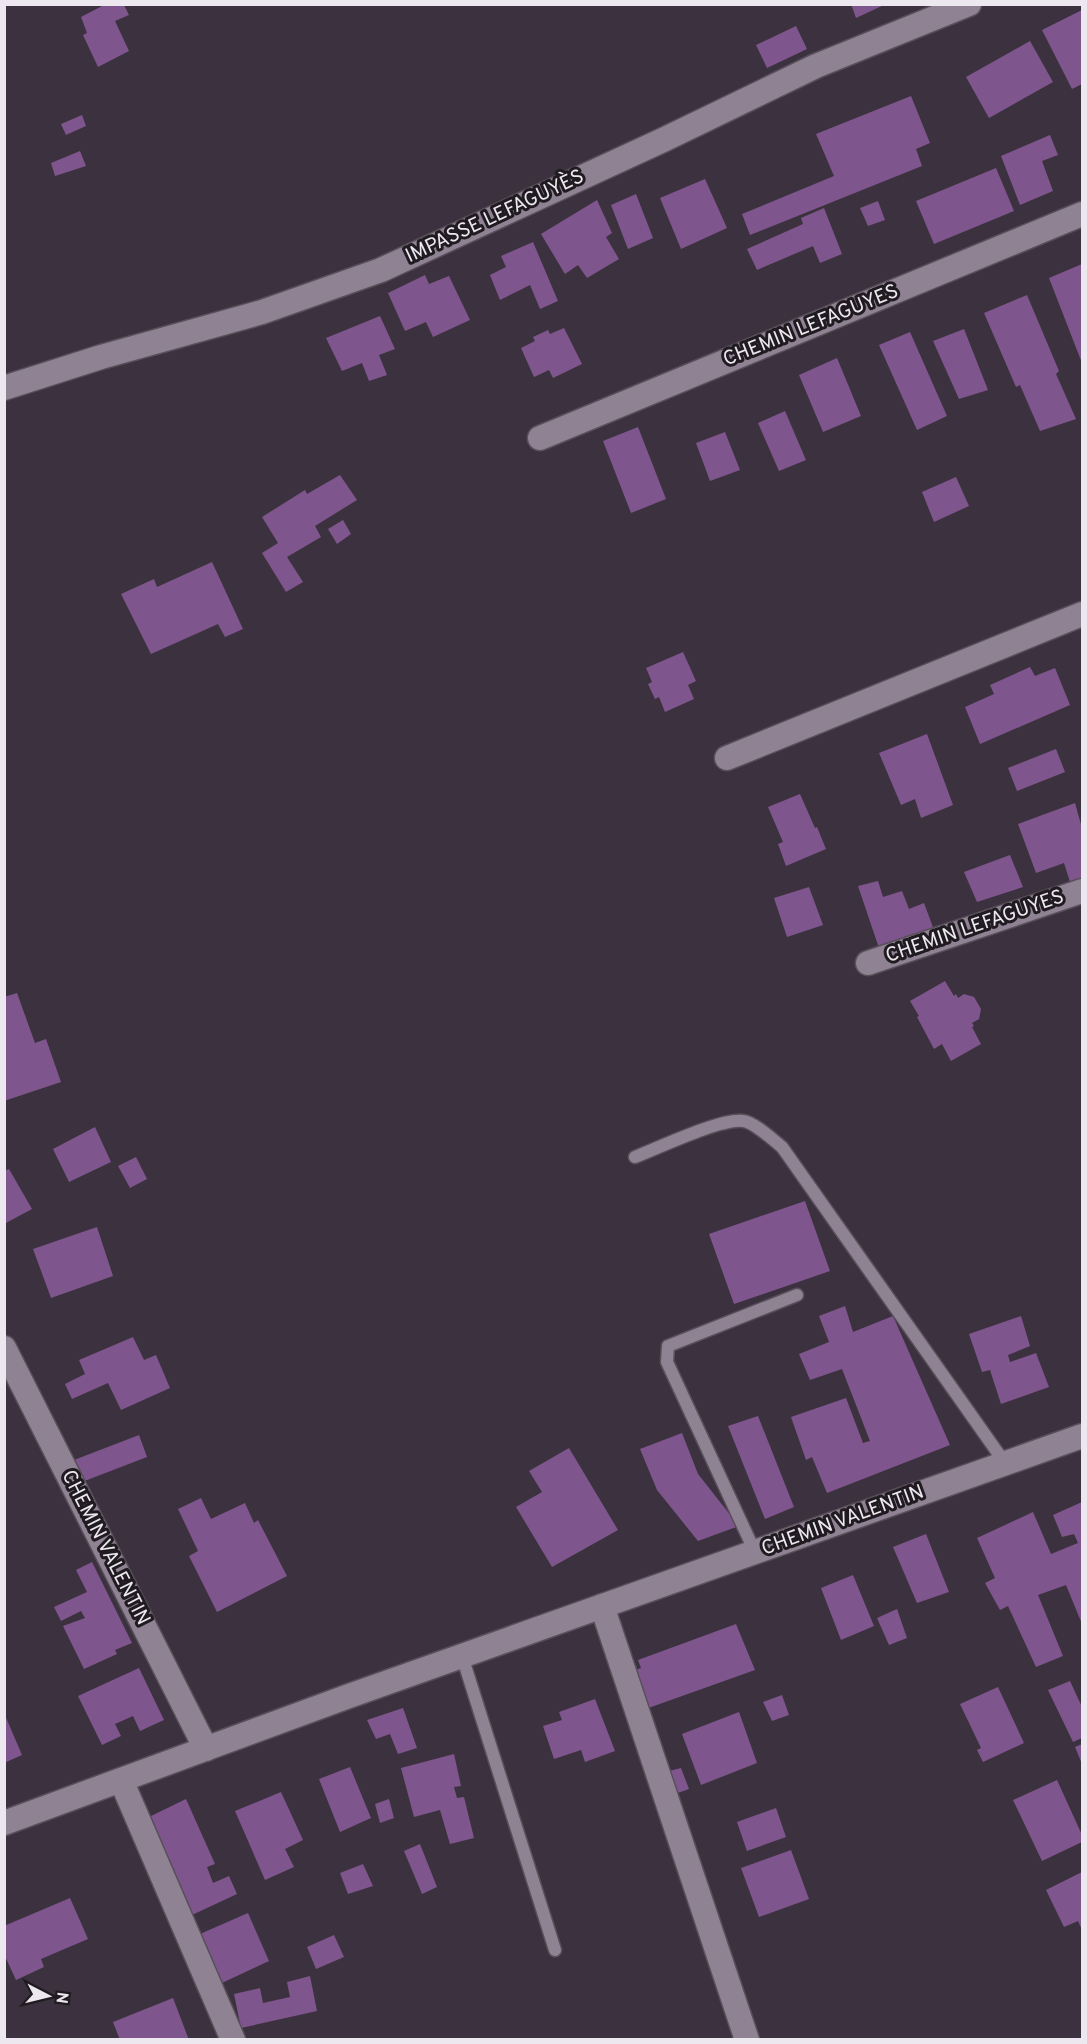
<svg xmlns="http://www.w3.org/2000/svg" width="1087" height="2044" viewBox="0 0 1087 2044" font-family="Overpass,sans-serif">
<rect width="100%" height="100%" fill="#3c323f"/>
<!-- building -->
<path fill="#7f558d" d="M851,4H886L856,18Z
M104,5H124L129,15L115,21L129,51L98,67L83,35L87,33L81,17Z
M1082,10V84L1072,89L1042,30Z
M796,26L807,49L767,68L756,45Z
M1030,41L1053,82L989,118L966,77Z
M911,96L930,143L916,149L922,166L750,235L742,214L834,176L816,134Z
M82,115L86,126L66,135L61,124Z
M1050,135L1058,155L1042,161L1053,191L1020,205L1001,156Z
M80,151L86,166L55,176L51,163Z
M996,168L1014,211L934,244L916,201Z
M705,179L727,228L681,249L660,198Z
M636,194L653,238L628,249L611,205Z
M597,200L612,233L606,237L619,259L587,278L578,265L565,274L541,234Z
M878,201L885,220L868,226L860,208Z
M824,208L842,254L820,263L813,246L757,270L747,249L803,224L801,218Z
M533,242L558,301L540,309L530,285L500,300L490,275L506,267L501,256Z
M1082,264V363L1049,278Z
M425,275L429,284L449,276L470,320L433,337L426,322L405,331L388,293Z
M1027,295L1059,371L1056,374L1076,419L1040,431L1020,385L1016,387L984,313Z
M380,316L395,349L379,355L387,375L369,381L362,363L342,371L326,338Z
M564,328L582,364L553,378L549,370L534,377L521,348L535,341L533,337L548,330L550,334Z
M964,329L988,390L959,399L933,341Z
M910,332L947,416L917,430L879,345Z
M837,358L861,416L823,432L799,375Z
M785,411L806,460L779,471L758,423Z
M638,427L666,499L631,513L603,441Z
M725,432L740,470L710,481L696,443Z
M340,475L357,500L315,526L321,537L287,557L303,582L286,592L262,553L278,543L262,517L305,490L307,494Z
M956,477L969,506L934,522L922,492Z
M343,520L351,534L337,544L328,529Z
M212,562L243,629L225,637L218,624L151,654L121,594L154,579L157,587Z
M683,652L696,681L688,685L694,699L665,712L659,697L655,699L648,684L652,682L646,668Z
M1030,667L1035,676L1055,668L1070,705L980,744L965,707L994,694L990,685Z
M927,734L953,805L921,818L915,799L901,805L879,753Z
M1056,749L1065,772L1017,791L1008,768Z
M800,794L815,828L817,827L826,849L786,866L778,844L783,842L768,807Z
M1075,803L1082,828V878L1070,882L1064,863L1036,873L1018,824Z
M1010,855L1023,887L977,902L964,872Z
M878,881L883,897L902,891L909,909L924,903L934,930L879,948L858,886Z
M809,887L823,925L787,937L774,898Z
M945,981L954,996L956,994L958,998L964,994L974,997L981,1009L979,1019L972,1023L974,1026L972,1027L981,1044L951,1061L942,1044L934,1049L917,1017L919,1016L910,1001Z
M17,993L35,1043L46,1039L61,1082L4,1101V997Z
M95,1127L111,1162L69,1182L53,1149Z
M136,1157L147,1179L130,1188L118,1166Z
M9,1169L32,1209L4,1224V1171Z
M805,1201L830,1271L734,1304L709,1234Z
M97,1227L113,1276L51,1298L33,1249Z
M845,1306L853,1332L893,1316L950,1445L827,1493L812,1457L806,1460L791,1417L846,1398L863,1443L870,1441L842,1369L810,1380L799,1354L829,1342L819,1316Z
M1021,1316L1030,1346L1008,1355L1010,1362L1036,1353L1049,1387L1001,1404L990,1370L982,1372L969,1334Z
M133,1337L144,1360L156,1355L170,1388L121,1410L108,1383L72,1399L65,1384L85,1374L79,1360Z
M758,1416L794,1507L765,1519L728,1426Z
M682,1433L698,1474L739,1526L698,1541L657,1490L640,1449Z
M139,1435L147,1457L82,1482L74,1460Z
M569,1448L618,1530L552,1567L516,1507L542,1492L529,1471Z
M201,1498L211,1519L245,1503L254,1523L258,1520L287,1576L217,1612L189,1556L198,1551L178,1509Z
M1082,1502V1624L1066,1585L1038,1595L1063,1656L1036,1667L1008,1606L1000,1610L985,1583L995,1578L977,1538L1033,1512L1051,1554L1078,1543L1074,1534L1062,1537L1053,1515Z
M926,1534L949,1592L917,1603L893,1547Z
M92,1562L132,1643L115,1650L117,1654L84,1669L63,1626L85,1618L81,1611L61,1621L54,1607L87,1592L76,1570Z
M853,1575L874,1626L841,1640L821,1588Z
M897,1609L907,1638L889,1645L877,1618Z
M736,1624L755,1670L640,1711L627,1673L641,1668L638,1660Z
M139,1668L164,1720L140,1731L133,1716L115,1724L121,1736L102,1745L78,1696Z
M1070,1681L1082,1707V1738L1073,1742L1048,1690Z
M998,1687L1024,1743L983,1762L977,1750L981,1748L960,1704Z
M782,1695L789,1715L772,1721L763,1702Z
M595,1699L615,1751L585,1762L581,1750L554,1759L543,1726L562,1720L559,1712Z
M403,1708L417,1748L398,1754L390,1734L376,1739L367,1720Z
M739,1712L757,1763L701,1785L682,1734Z
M4,1713L22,1755L4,1763Z
M1082,1744V1764L1075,1747Z
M454,1754L461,1786L454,1787L457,1798L464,1797L474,1838L450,1844L440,1810L414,1817L401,1768Z
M350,1767L371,1818L340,1832L319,1779Z
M681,1768L689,1789L672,1795L665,1772Z
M1057,1780L1082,1835V1842L1042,1861L1013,1800Z
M281,1792L303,1840L285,1849L294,1867L265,1880L235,1811Z
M186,1799L215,1864L207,1867L213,1883L229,1876L237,1894L192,1915L149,1817Z
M389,1799L394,1818L380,1823L375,1804Z
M776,1808L786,1837L747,1851L737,1822Z
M420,1844L437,1887L422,1894L404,1851Z
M791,1850L809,1899L759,1917L741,1868Z
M363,1864L373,1886L348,1894L340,1873Z
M1082,1872V1930L1078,1921L1064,1927L1046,1890Z
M70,1898L88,1939L41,1959L44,1967L16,1980L4,1954V1926Z
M248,1913L269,1961L222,1983L200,1934Z
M334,1935L344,1957L316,1969L307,1947Z
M310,1976L317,2011L241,2028L234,1994L260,1988L263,2003L290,1997L287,1982Z
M173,1998L189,2040H120L113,2022Z"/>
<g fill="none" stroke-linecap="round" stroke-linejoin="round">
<!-- service casing -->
<g stroke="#584f5a" stroke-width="15">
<path id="service" d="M635,1157C658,1148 721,1118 743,1121C754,1122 773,1140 782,1147L1005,1463
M755,1552L667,1362L668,1346L797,1295
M462,1656L555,1950"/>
</g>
<!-- minor casing -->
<g stroke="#584f5a" stroke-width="27">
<path id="minor" d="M4,388L101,357L262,312L381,270L663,140L816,66L969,4
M540,438L1082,214
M727,758L1082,614
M868,963L1082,891
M4,1348L206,1749
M602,1606L747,2040
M121,1780L233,2040
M4,1823L349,1696L1082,1436"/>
</g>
<!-- service -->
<use href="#service" stroke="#8f8393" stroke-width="12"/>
<!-- minor -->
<use href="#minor" stroke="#8f8393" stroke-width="24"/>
</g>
<g text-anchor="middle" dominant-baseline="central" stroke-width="6" stroke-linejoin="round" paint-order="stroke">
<!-- street labels -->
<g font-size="20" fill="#ede7ef" stroke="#201b21">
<text transform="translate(495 217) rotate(-25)">IMPASSE LEFAGUYÈS</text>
<text transform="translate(811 326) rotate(-22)">CHEMIN LEFAGUYES</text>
<text transform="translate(975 927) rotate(-19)">CHEMIN LEFAGUYES</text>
<text transform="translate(843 1521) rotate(-20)">CHEMIN VALENTIN</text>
<text transform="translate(105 1548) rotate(63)">CHEMIN VALENTIN</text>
</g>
</g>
<!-- border -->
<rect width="1087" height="2044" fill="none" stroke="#ede7ef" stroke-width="12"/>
<!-- north arrow -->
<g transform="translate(48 1996) rotate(97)" stroke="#201b21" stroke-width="4.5" paint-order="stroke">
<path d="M0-4.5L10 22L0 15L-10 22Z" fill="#ede7ef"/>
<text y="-9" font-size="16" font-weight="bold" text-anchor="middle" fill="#ede7ef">N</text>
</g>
</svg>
